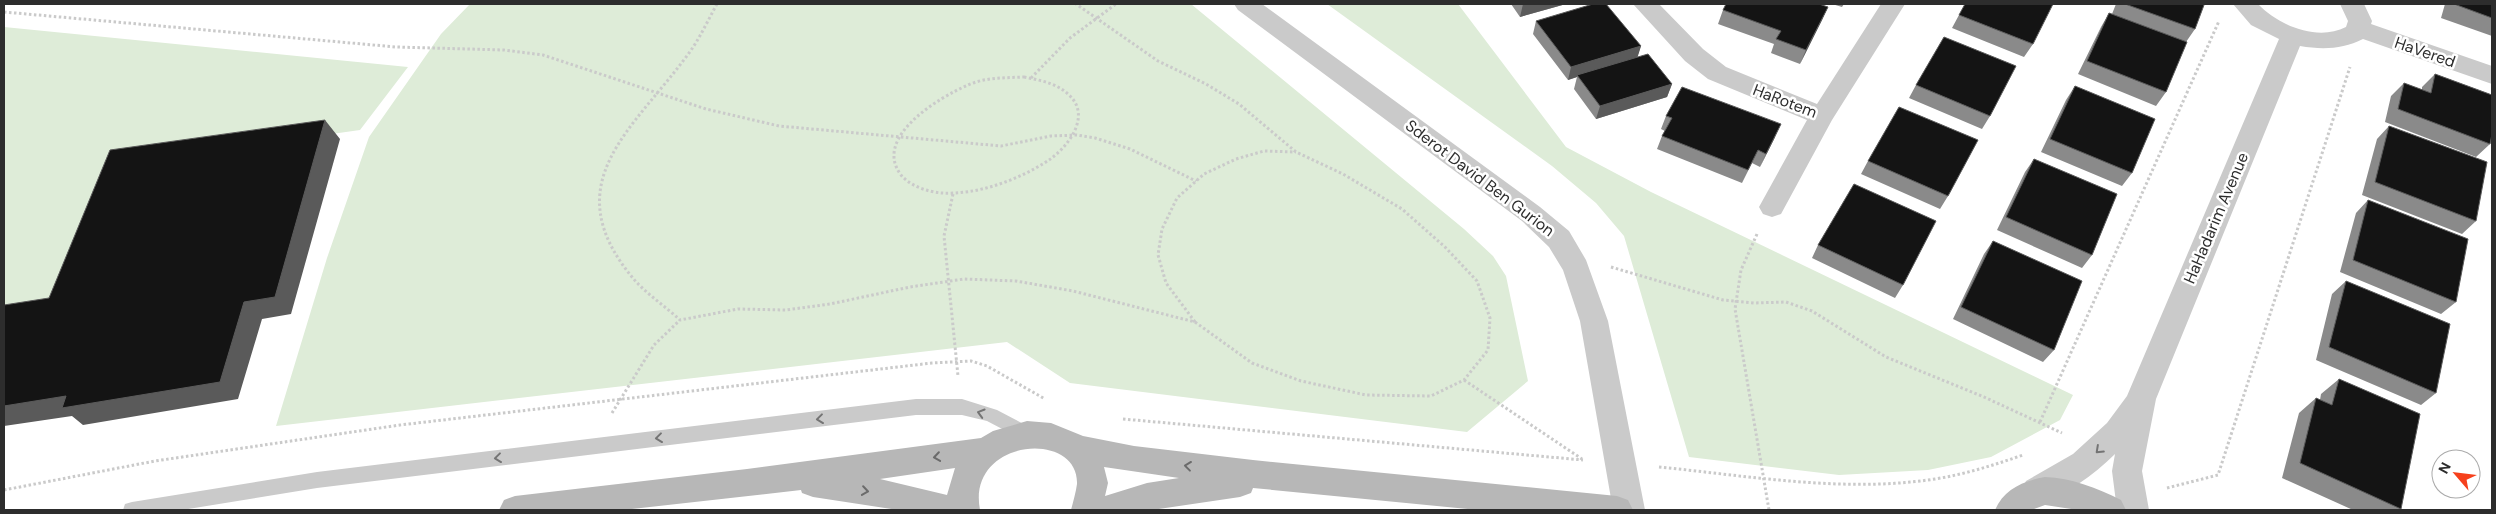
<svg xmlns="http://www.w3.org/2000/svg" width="2496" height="514" viewBox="0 0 2496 514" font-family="'DM Sans',sans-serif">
<rect width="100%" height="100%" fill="#fff"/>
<!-- green -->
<path fill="#deecd8" d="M470,4H1191L1464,229L1493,256L1506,276L1528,381L1467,432L1070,383L1007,342L276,426L327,258L369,137L441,34Z
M1327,4H1458L1566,147L1651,192L2073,395L2060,420L1991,457L1928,470L1839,475L1689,457L1624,236L1596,203L1552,166Z
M4,27L408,67L360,130L106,166L46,308L4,341Z"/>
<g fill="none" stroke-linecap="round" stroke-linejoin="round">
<!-- path -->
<path stroke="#cacaca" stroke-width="3" stroke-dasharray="2.5 2.5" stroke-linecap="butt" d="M717,4C708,20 700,38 689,53C634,129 554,182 632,277C645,293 665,306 680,320L738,309L786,310L830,304L910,287L964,279L1016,281L1073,291L1195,322L1252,363L1301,381L1366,395L1431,396L1464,380L1488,350L1490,318L1477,281L1445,247L1402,209L1343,174L1296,152L1239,104L1206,84L1158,61L1076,4
M4,12L396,47L504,50L543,55L706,109L779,126L1001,146L1051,136L1077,135L1095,138L1130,149L1196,181
M1024,77C1039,80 1057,83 1069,95C1092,116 1068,147 1049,160C1019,180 977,195 942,193C928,192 910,186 901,175C872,137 940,97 968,85C986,77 1005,78 1024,77Z
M1031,78L1070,38L1116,4
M953,194L944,236L958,376
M1757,234L1741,270L1735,309L1769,510
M1611,267L1723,300L1754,303L1786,302L1812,311L1886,357L1984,397L2062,433
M1195,322L1166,283L1158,255L1162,229L1177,198L1204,174L1236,159L1264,151L1296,152
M1464,380L1582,459
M612,413L654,345L680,320
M1123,419L1583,460
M2040,422L2219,21
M1659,467C1750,476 1844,493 1935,479C1966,474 1994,465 2023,455
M2167,488L2218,475L2350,67
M4,490L155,461L400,425L932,363L971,361L987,366L1045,399"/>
<!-- lane -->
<path fill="#cacaca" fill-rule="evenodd" d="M916,399H962L997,410L1031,428L1034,433L1031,438L1025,441L987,421L962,415H916L317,488L182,510H123L125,504L132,502L317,472Z"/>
<!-- street -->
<path fill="#cacaca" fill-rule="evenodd" d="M1234,4H1262L1540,207L1569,231L1586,260L1608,321L1645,510H1613L1580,321L1563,270L1549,247L1522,221L1238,10Z
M1633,4H1659L1703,49L1726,67L1817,104L1881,4H1905L1832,120L1781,214L1772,217L1763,214L1759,207L1807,120L1708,79L1685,61Z
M2233,4H2258C2278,25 2317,42 2346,27L2348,21L2340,4H2364L2372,21L2371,24L2492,66V84L2363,39C2343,49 2323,50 2300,46L2156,399L2142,471L2149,510H2117L2112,471L2115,454C2093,476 2066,494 2037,505L2026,501L2021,491L2026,481L2073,454L2107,423L2127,396L2279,39L2251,25Z"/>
<!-- secondary -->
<path fill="#b7b7b7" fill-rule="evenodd" d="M1027,421L1051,423L1083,436L1134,446L1253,460L1617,496L1628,500L1633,510H1478L1253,488L1251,493L1240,497L1152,510H1071C1073,502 1076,492 1077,484C1079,429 966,438 980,510H898L813,497L802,493L801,490L623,510H499L504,500L515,496L747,469L981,438L993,431ZM1104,467L1179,478L1147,483L1105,496L1108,483ZM955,468L947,495L880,479Z
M2045,477C2072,478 2097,488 2121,500L2126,510H2078L2045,505L2031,510H1995C2004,489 2023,481 2045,477Z"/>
</g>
<!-- wall -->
<path fill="#8a8a8a" d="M1511,4H1566L1520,17Z
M1723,4H1819L1828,7L1822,20L1800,64L1771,53L1774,44L1718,24L1723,10L1726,5Z
M1832,4H1844L1842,7Z
M2116,4H2202L2195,29L2186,42L2166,92L2156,106L2078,74L2101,27L2109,13L2112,14Z
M2445,4H2492V36L2441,18Z
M1959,15L2033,44L2024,57L1952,28Z
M1536,21L1641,46L1637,57L1672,84L1667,97L1596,119L1574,89L1577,77L1568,80L1533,34Z
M2435,74L2492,95V137L2490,144L2476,157L2385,122L2391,96L2404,83L2422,90V87Z
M1916,85L1990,116L1982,129L1909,98Z
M2075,86L2132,173L2122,186L2041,152L2066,100Z
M1666,116L1775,137L1760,167L1752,163L1742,183L1657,149L1662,136L1665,131L1661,129Z
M2389,126L2476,221L2462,234L2362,195L2377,139Z
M2034,159L2092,255L2082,268L1997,230L2025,172Z
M1868,161L1948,196L1940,209L1861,174Z
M2368,200L2456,302L2441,314L2340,272L2356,213Z
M1993,241L2054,350L2043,362L1953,319L1984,254Z
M1818,245L1903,285L1895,298L1812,258Z
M2346,281L2436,393L2421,405L2316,360L2332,294Z
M2339,379L2401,509L2400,510H2353L2282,478L2299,413L2316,398L2320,400L2321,394Z"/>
<!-- shaded-wall -->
<path fill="#5a5a5a" d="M1523,4H1566L1520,17Z
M1828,7L1822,20L1800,64L1806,50Z
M1641,46L1637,59L1577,75V77L1568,80L1571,67Z
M1672,84L1667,97L1596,119L1600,106Z
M325,120L340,139L291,314L262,319L238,399L83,425L72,416L4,426V406L244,302Z
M1781,124L1775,137L1760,167L1766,154Z"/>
<!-- building -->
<path fill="#141414" stroke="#5a5a5a" d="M1593,4H1606L1641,46L1571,67L1536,21Z
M1726,4H1819L1828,7L1806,50L1776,39L1781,31L1723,10Z
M1965,4H2053L2033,44L1959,15Z
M2125,4H2202L2204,5L2195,29Z
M2454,4H2492V18Z
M2109,13L2187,42L2166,92L2087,61Z
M1944,37L2016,66L1990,116L1916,85Z
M1648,54L1672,84L1600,106L1577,75Z
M2435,74L2492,95V134L2490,144L2398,109L2404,83L2431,93Z
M2075,86L2155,119L2132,173L2050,139Z
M1682,87L1781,124L1766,154L1758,150L1748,170L1662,136L1672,118L1666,116Z
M1899,107L1978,140L1948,196L1868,161Z
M325,120L275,297L244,302L220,382L62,408L66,396L4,406V305L49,298L110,150Z
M2389,126L2487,162L2476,221L2375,182Z
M2034,159L2117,194L2092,255L2006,217Z
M1854,184L1936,221L1903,285L1818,245Z
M2368,200L2468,239L2456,302L2353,260Z
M1993,241L2082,281L2054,350L1961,307Z
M2346,281L2450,324L2436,393L2329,347Z
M2339,379L2420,414L2401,509L2300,463L2316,398L2332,405Z"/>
<!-- one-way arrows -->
<defs><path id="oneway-chevron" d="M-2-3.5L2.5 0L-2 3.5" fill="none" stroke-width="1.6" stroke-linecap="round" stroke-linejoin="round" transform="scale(1.25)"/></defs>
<g stroke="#747474">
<use href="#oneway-chevron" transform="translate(981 413) rotate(-164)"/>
<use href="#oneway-chevron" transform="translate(820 419) rotate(173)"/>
<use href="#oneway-chevron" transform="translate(659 438) rotate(173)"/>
<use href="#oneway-chevron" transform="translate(2099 450) rotate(137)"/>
<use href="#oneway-chevron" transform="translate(498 458) rotate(173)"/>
</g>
<g stroke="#6b6b6b">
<use href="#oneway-chevron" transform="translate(937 457) rotate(172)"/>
<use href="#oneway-chevron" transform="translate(1188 466) rotate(-173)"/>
<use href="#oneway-chevron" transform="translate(865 491) rotate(8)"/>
</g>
<g text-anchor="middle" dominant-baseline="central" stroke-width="5" stroke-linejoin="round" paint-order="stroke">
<!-- street labels -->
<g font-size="16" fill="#2d2d2d" stroke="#fff">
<text transform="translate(2425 52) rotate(19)">HaVered</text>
<text transform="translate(1785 101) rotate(21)">HaRotem</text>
<text transform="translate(1480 178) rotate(37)">Sderot David Ben Gurion</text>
<text transform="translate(2216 218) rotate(-67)">HaHadarim Avenue</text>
</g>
</g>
<!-- border -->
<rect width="2496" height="514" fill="none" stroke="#2d2d2d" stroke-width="10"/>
<!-- north arrow -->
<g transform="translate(2456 474) rotate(298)"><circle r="24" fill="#ffffff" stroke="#ababab"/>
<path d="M0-4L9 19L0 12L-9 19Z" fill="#f6401c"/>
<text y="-8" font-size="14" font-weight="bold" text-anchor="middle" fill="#2d2d2d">N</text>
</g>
</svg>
